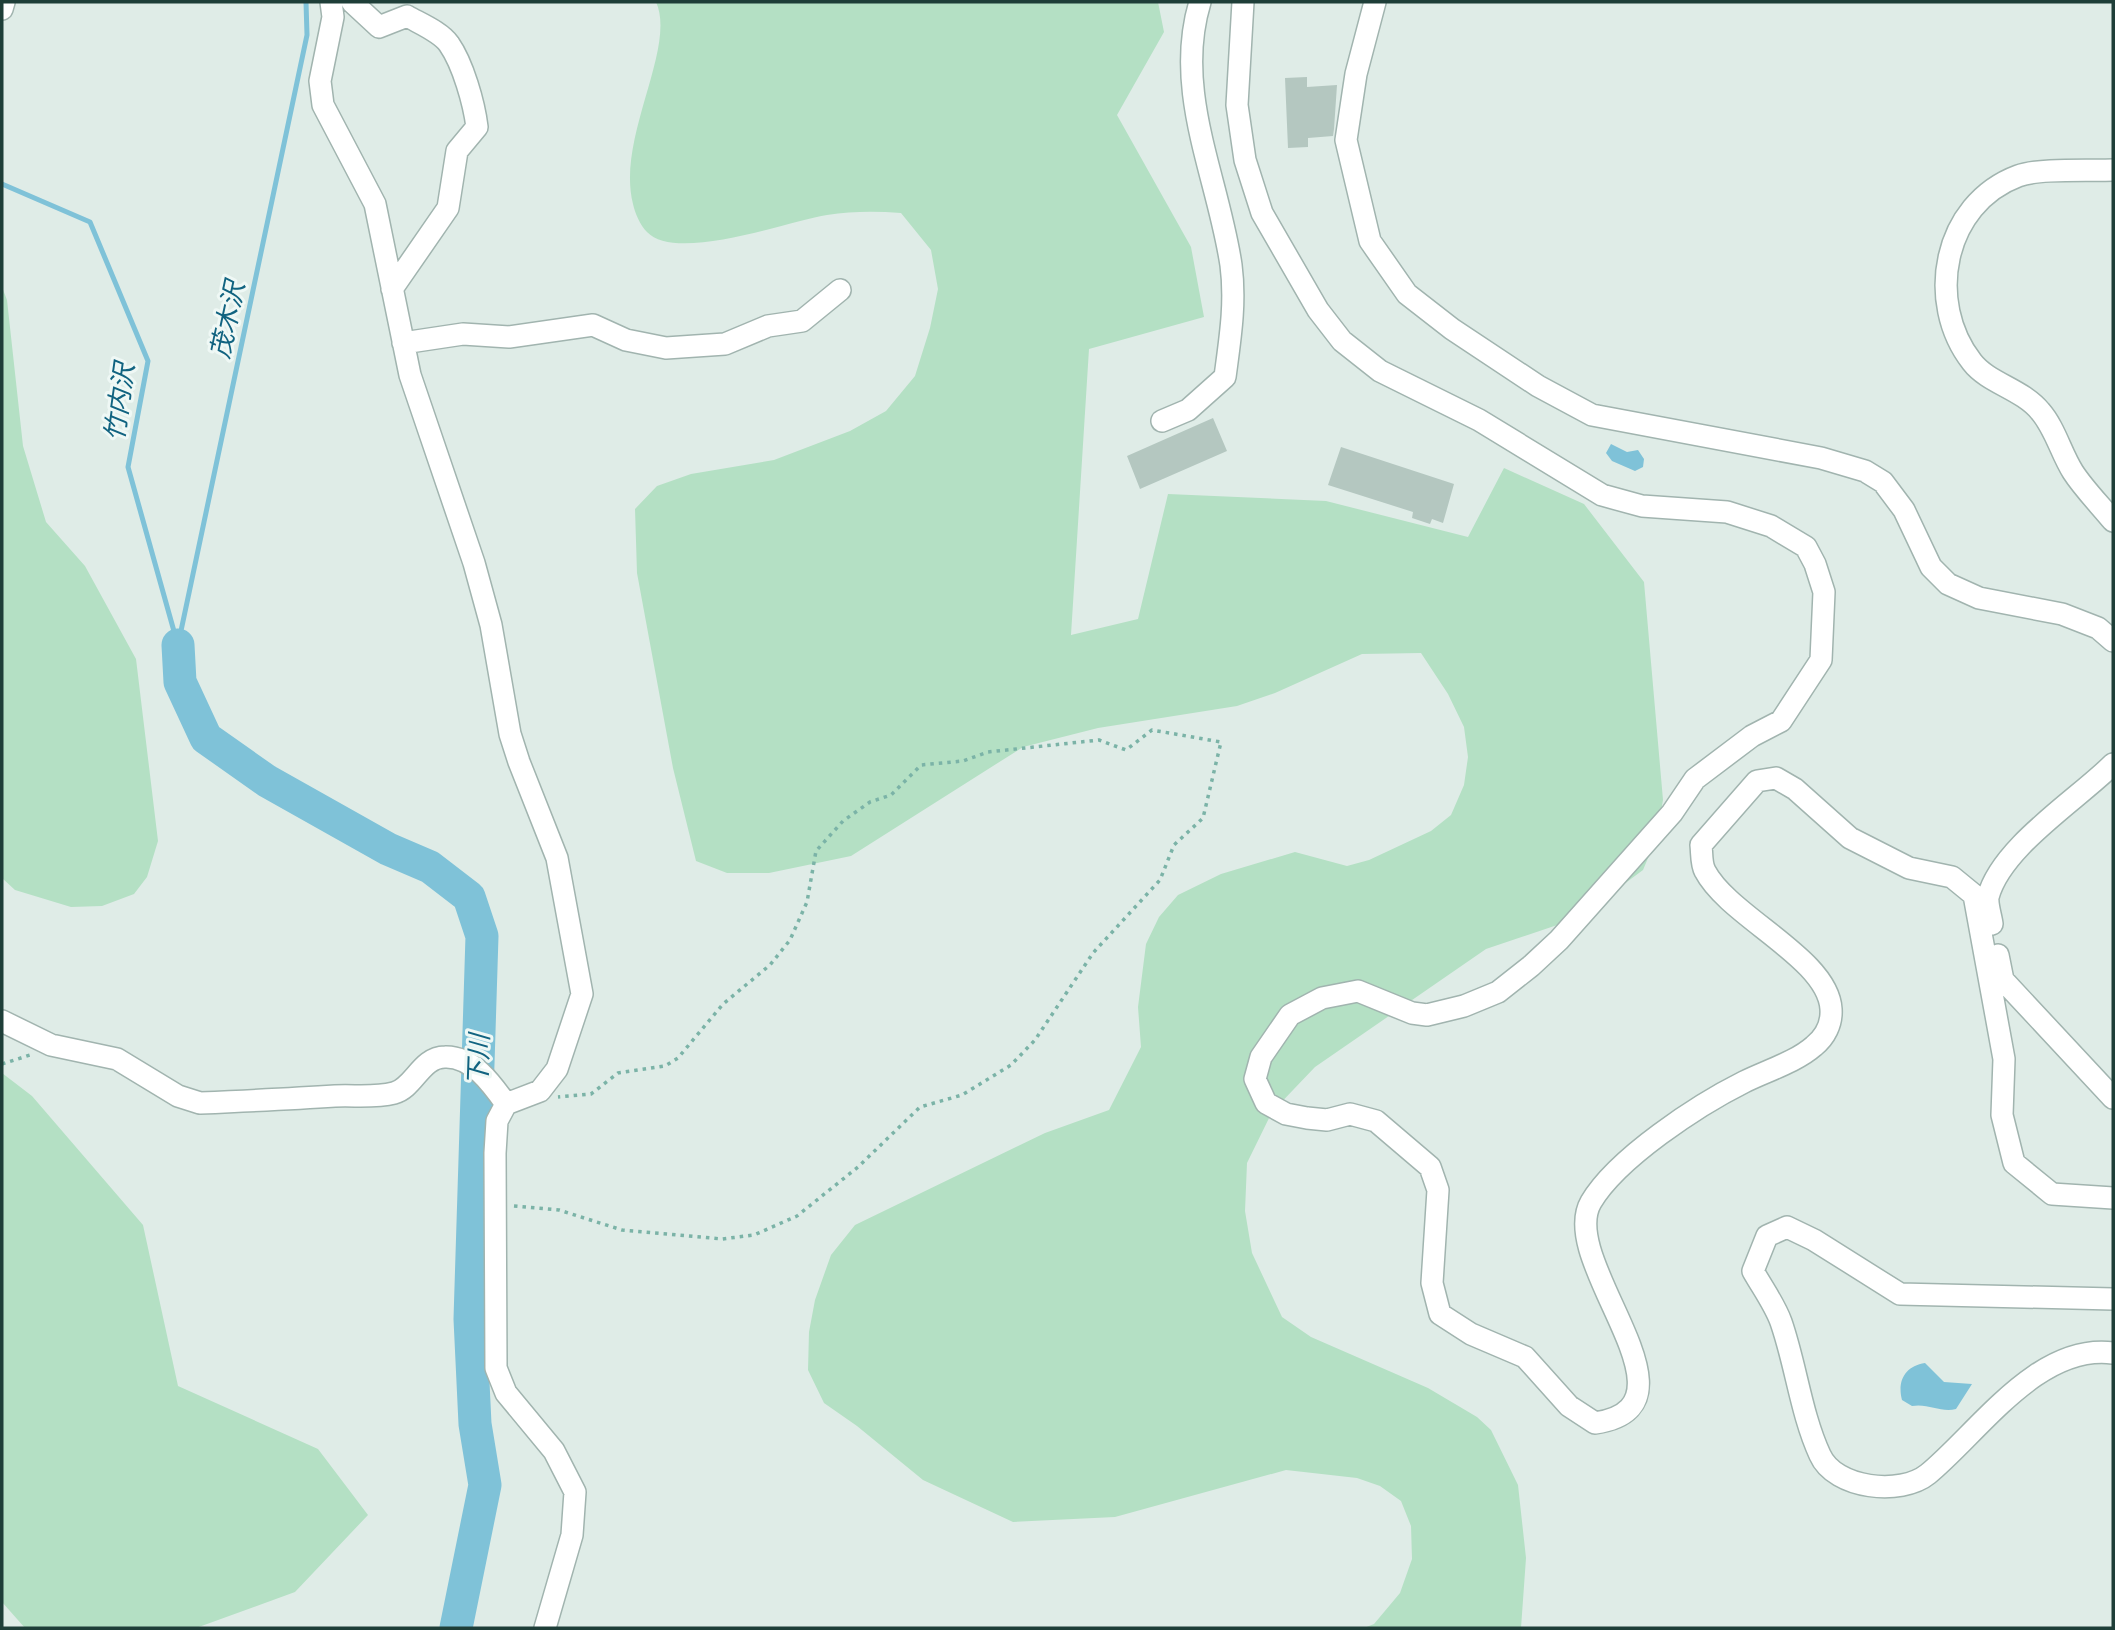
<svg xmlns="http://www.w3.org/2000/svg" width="2115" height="1630" viewBox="0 0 2115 1630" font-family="'PT Sans','Noto Sans JP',sans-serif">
<rect width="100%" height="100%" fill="#dfece7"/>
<!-- green -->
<path fill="#b4e0c4" d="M656,2H1158L1164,32L1117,115L1191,247L1204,317L1089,349L1071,635L1138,619L1168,494L1326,501L1468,537L1504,468L1584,504L1644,582L1663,800L1656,839L1643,870L1578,918L1486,949L1315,1067L1272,1112L1247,1163L1245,1211L1252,1253L1282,1317L1311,1337L1428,1388L1477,1417L1491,1430L1518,1485L1526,1558L1521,1628H1364L1374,1624L1400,1593L1412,1559L1411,1526L1401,1501L1380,1486L1357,1478L1286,1470L1115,1517L1013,1522L923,1480L857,1426L824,1403L808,1370L809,1332L815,1300L831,1255L855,1225L1045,1133L1109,1110L1141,1047L1138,1007L1146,944L1159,917L1178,895L1221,874L1295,852L1347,866L1369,860L1431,831L1451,815L1464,785L1468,757L1464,727L1448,694L1421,653L1362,654L1275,693L1237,706L1098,728L1023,747L851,856L769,873H727L696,861L673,768L637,573L635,509L657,486L691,474L774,460L850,431L886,411L915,376L930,328L938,289L931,250L901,213C876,211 852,211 827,215C789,221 676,263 647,232C640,225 635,213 633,204C616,138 677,48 656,2Z
M2,287L7,300L23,446L46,522L85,566L136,659L158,841L147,877L134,894L102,906L71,907L15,890L2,878Z
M2,1073L32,1096L143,1225L178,1386L318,1449L368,1515L295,1592L196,1628H25L2,1602Z"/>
<!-- water -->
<path fill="#7fc2d8" d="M1611,444L1627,452L1638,450L1644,459L1643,467L1635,471L1612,461L1606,453Z
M1925,1363L1944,1382L1972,1384L1956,1409C1941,1413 1928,1403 1912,1406L1902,1400C1897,1381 1905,1366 1925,1363Z"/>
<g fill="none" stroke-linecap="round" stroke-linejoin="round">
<!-- stream -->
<path stroke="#7fc2d8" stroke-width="5" d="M2,184L90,222L148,361L128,467L177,642
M178,645L307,35L306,2"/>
<!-- river -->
<path stroke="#7fc2d8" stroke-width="33" d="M178,645L180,682L206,738L267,781L388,849L430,867L469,897L482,936L470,1319L475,1424L485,1485L456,1628"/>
</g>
<!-- building -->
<path fill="#b4c7c0" d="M1307,77V87L1337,85L1334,129L1333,136L1308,138V147L1288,148L1285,78Z
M1213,418L1227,451L1140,489L1127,456Z
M1341,447L1454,484L1443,523L1432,519L1430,524L1412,518L1413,512L1328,485Z"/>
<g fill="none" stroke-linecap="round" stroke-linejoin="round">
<!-- minor casing -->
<g stroke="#a1b4af" stroke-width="24">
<path id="minor" d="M331,2L333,17L320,81L323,105L375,204L410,375L474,563L491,625L510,734L519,762L557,858L582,994L557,1069L540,1091L506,1104L497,1121L495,1153L496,1368L506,1393L554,1451L575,1492L572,1535L545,1628
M352,2L379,27L407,16C419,23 441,32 449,44C463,64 474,103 477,127L457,151L448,208L392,289
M1243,2L1237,105L1245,160L1262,213L1318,310L1342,341L1380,371L1479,420L1602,495L1642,506L1727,512L1771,526L1806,547L1815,564L1824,592L1821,660L1781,721L1752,736L1695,779L1672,813L1559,940L1531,966L1498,992L1464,1006L1427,1015L1412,1013L1358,991L1322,998L1290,1015L1261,1057L1255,1079L1266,1103L1286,1114L1307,1118L1327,1120L1350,1114L1376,1121L1430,1167L1438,1190L1432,1283L1440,1314L1471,1334L1525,1357L1569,1406L1595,1423C1710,1406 1556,1262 1591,1202C1617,1158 1698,1105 1744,1082C1766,1071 1796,1062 1814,1046C1825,1037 1832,1024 1831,1009C1828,958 1729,917 1705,871C1701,864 1702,853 1701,845L1757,781L1776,778L1795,789L1850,838L1909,868L1952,877L1974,895L2004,1059L2002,1115L2014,1163L2052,1194L2113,1198
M1375,2L1356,74L1346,140L1370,241L1407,294L1452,329L1538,386L1592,415L1821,458L1865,471L1883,482L1904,510L1931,567L1948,584L1979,598L2062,614L2098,628L2113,641
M2,9L4,2
M2113,170C2089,171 2039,168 2018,176C1943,204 1925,302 1972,362C1988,383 2022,389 2040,411C2055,428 2061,453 2073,472C2084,489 2100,505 2113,521
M403,343L463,334L509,337L593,325L626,340L666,348L725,344L768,326L802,321L840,290
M1162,421L1188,410L1225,377C1230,339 1236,303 1231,265C1218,177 1173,91 1200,2
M1992,924C1991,916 1987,905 1988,897C2001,847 2077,800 2113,764
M1998,955L2003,980L2113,1098
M2,1021L51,1045L117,1059L178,1096L200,1103C245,1101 290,1099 335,1096C355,1095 374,1098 394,1093C414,1088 421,1057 445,1057C472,1056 492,1084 506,1104
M2113,1299L1900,1294L1814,1240L1787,1227L1767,1236L1753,1271C1762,1287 1775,1305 1781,1322C1796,1365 1801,1414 1820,1455C1835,1489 1901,1496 1928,1474C1979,1432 2038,1343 2113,1353"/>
</g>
<!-- path -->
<path stroke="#7bb3a7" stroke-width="3.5" stroke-dasharray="3.5 5" stroke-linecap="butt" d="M2,1064L30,1055
M514,1206L559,1210L622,1230L722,1239L754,1235L797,1216L858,1167L920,1107L962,1095L1011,1065L1035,1040L1093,953L1160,880L1174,845L1203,818L1221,742L1152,730L1126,750L1099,740L988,752L963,761L921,765L891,795L870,802L843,821L816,851L807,902L790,940L770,965L723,1004L678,1058L665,1066L618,1073L591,1094L558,1097"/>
<!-- minor -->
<use href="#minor" stroke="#fff" stroke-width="21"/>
</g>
<g text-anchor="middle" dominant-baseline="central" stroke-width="6" stroke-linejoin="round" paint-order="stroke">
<!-- water labels -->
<g font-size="26" font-style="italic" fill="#116380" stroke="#eff8f5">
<text transform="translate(227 320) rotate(-78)">茂木沢</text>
<text transform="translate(119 402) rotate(-82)">竹内沢</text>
<text transform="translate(478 1060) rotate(-88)">下川</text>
</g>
</g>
<!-- border -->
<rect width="2115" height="1630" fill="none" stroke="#1e3e38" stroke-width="7"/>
</svg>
